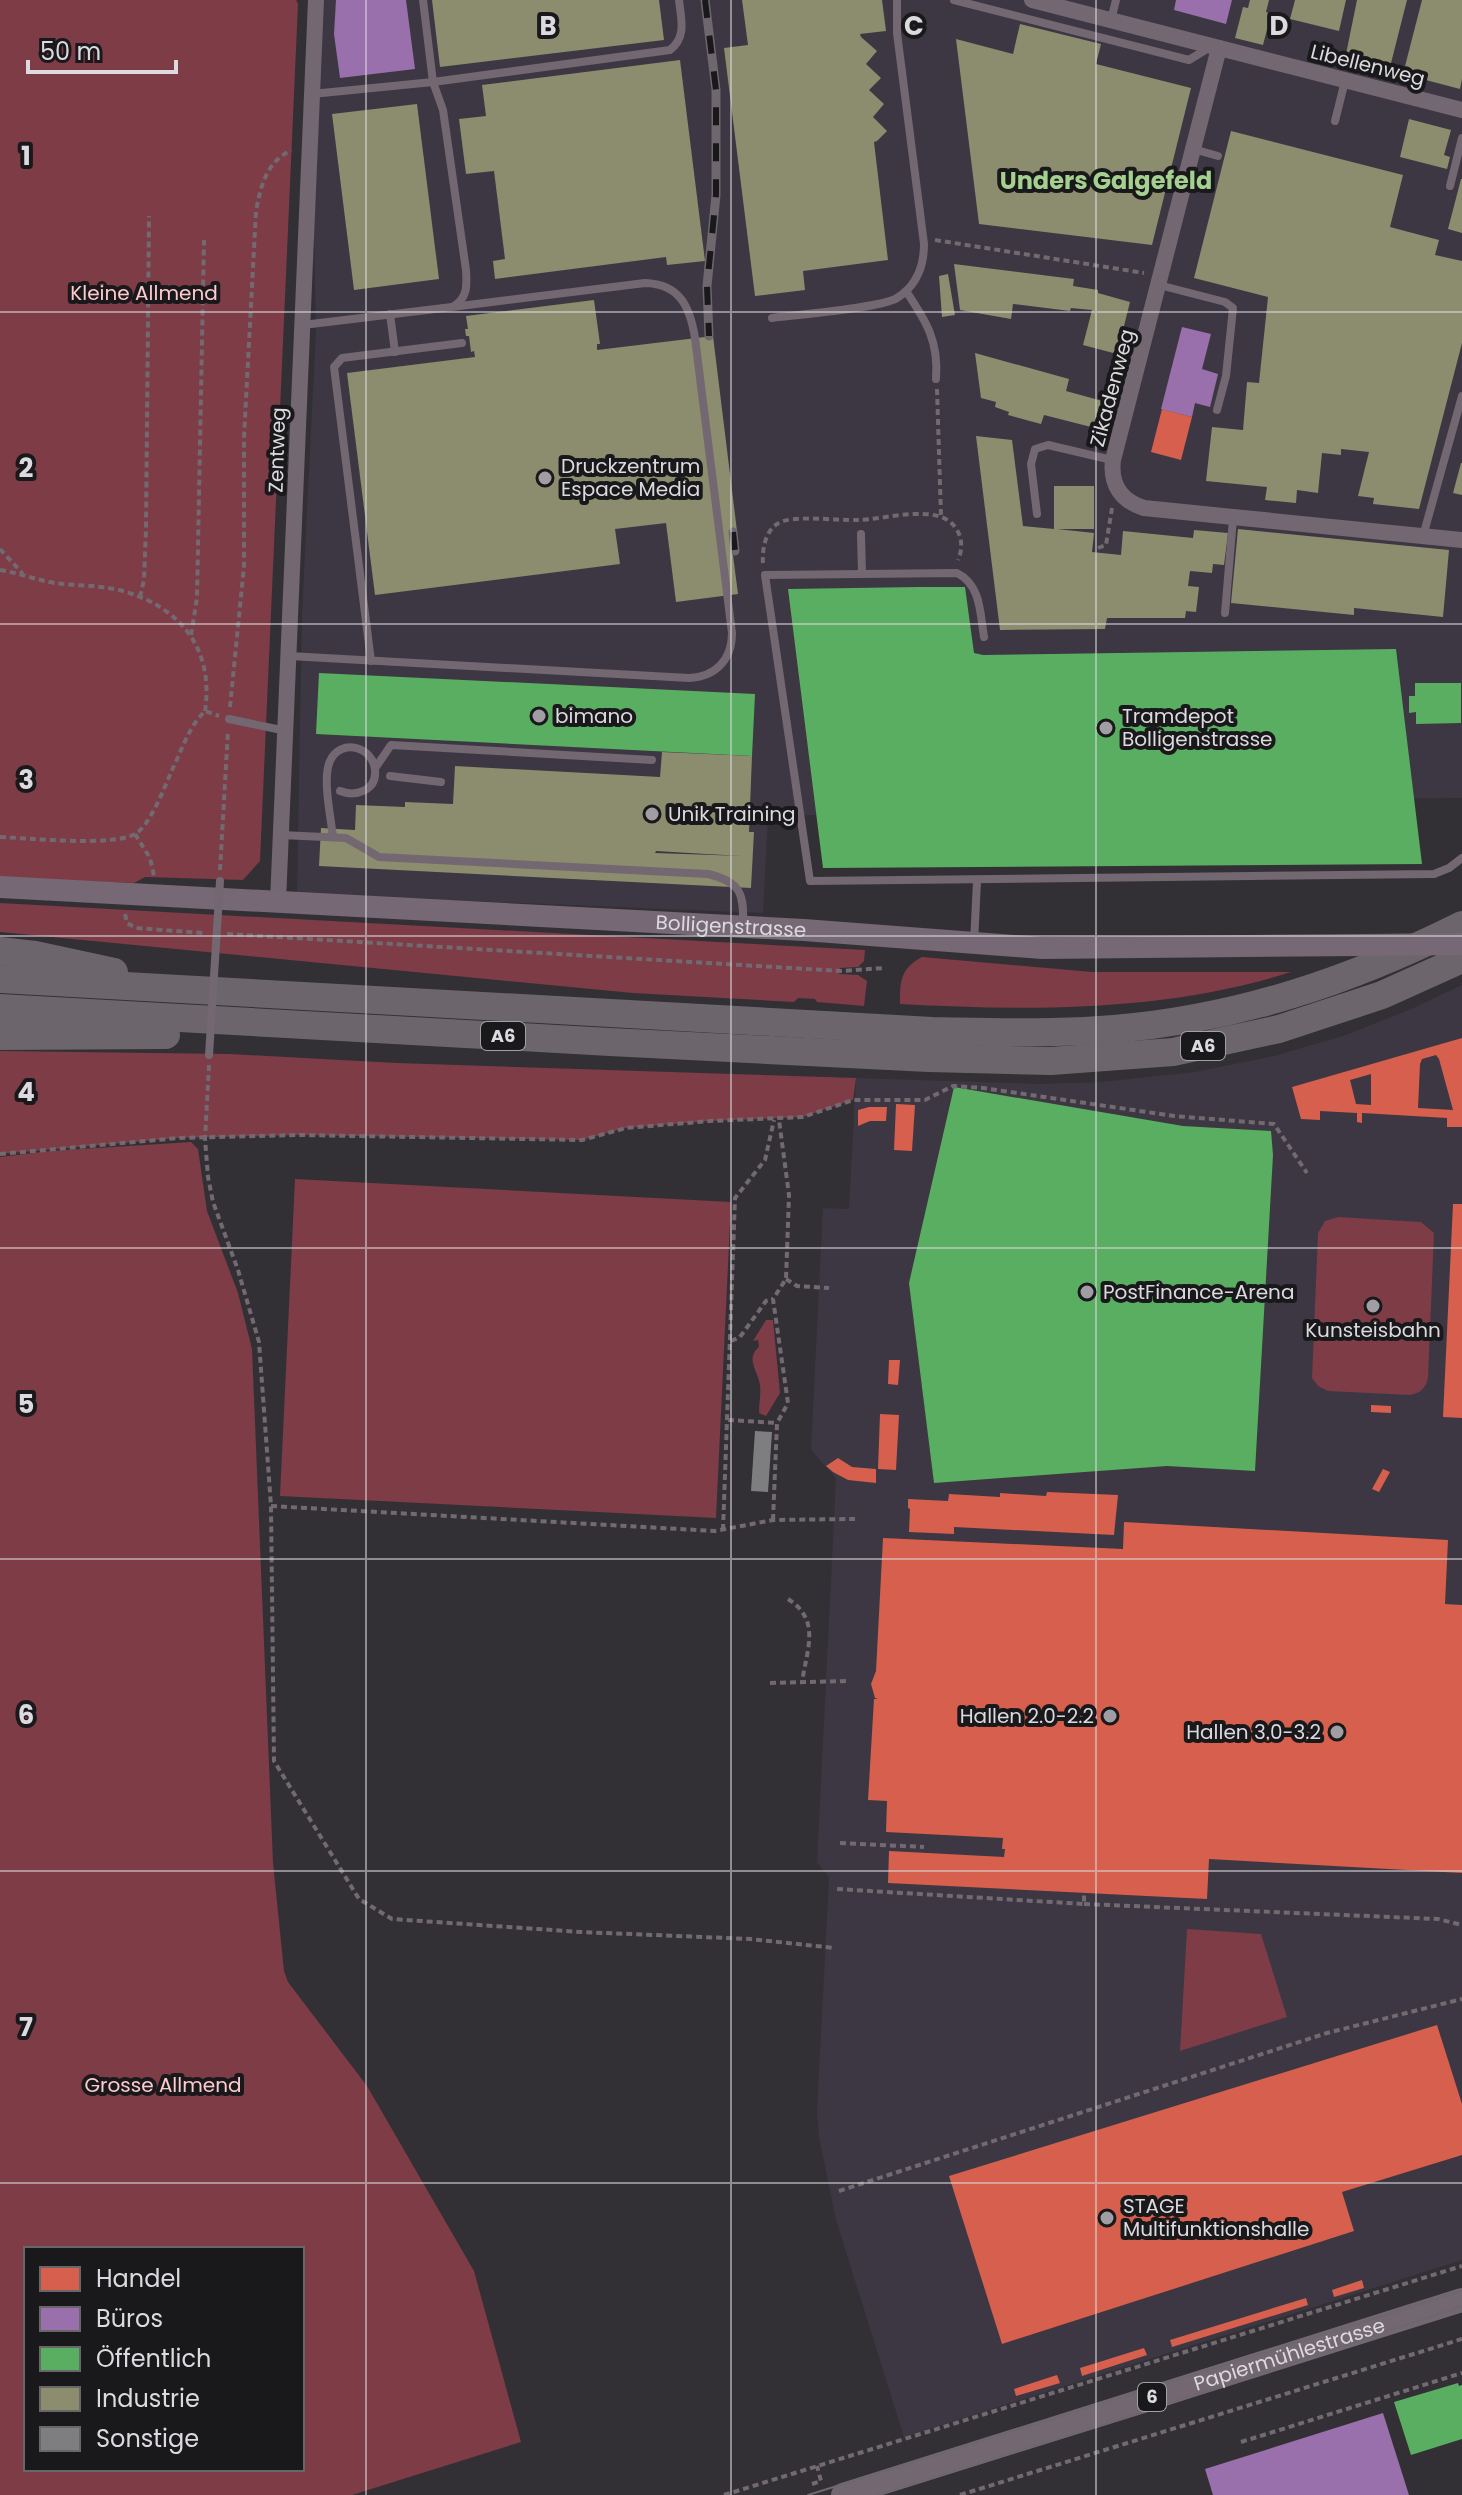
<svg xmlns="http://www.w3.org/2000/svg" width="1462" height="2495" font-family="Poppins,sans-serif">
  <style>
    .built { fill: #3c3742 }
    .green { fill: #7d3c46; fill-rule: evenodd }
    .shops { fill: #d6604d; fill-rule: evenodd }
    .offices { fill: #9970ab }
    .public { fill: #5aae61 }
    .industry { fill: #8c8c6e; fill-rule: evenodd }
    .building { fill: #7e7e81 }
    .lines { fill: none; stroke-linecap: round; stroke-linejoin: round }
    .path { stroke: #726a70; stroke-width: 4; stroke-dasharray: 6 4; stroke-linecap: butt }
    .service { stroke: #736771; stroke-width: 8 }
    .minor { stroke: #736771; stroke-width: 16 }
    .secondary { stroke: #766874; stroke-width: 22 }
    .primary { stroke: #736771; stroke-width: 24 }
    .motorway { stroke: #6c666c; stroke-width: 28 }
    .tram { stroke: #6e676d; stroke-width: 2 }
    .rail-casing { stroke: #6e676d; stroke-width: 9 }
    .rail { stroke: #19181b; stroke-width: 6; stroke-dasharray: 18; stroke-linecap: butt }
    .service-bridge { stroke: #736771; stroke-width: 8 }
    .secondary-bridge { stroke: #766874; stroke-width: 22 }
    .grid { fill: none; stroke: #dcdade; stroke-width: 2; stroke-opacity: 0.55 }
    .poi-dot { fill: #a09ea3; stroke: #19181b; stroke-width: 3 }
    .labels { text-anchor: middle; stroke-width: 8; stroke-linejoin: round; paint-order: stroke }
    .shield { fill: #19181b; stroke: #a2a0a4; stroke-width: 2 }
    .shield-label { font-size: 18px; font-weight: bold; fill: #dcdade }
    .street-label { font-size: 20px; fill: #dcdade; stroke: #19181b }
    .park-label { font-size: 20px; fill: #fdcace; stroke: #19181b }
    .poi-label { font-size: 20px; fill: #dcdade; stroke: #19181b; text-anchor: start }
    .quarter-label { font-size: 24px; font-weight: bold; fill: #a5d08f; stroke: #19181b }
    .grid-label { font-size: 26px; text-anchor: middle; font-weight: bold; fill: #dcdade; stroke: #19181b; stroke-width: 8; stroke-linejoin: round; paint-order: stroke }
  </style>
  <rect width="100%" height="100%" fill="#323035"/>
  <g class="built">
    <polygon points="323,0 1462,0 1462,798 1067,800 1053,810 768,816 763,913 297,894 302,614 316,330 312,149"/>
    <polygon points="1462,985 1462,2260 904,2437 836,2220 819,2137 817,2112 829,1877 817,1862 836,1478 811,1450 823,1208 849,1209 856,1078 1042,1084 1101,1082 1195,1072 1274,1056 1343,1036 1409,1010"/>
  </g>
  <g class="green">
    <polygon points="0,0 296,0 298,4 260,861 243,880 145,877 134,883 0,878"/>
    <polygon points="0,903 865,950 864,961 858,967 840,968 839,974 858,975 867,981 864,1006 817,1002 815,999 798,998 794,1002 633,993 0,932"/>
    <path d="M922,957l170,15h199c-126,40 -260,39 -391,32 0,-23 0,-35 22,-47z"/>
    <polygon points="0,1051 230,1054 397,1063 856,1078 853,1100 803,1117 710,1121 626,1128 582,1140 299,1135 179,1138 0,1154"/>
    <path d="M191,1142l7,7 9,62 31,82 14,56 21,514 11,108 4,11 79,104 107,185 47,171 -169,53h-352v-1338l50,-6zM26,2249h276v220h-276z"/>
    <polygon points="295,1179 731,1202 716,1518 280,1496"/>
    <path d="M1338,1217l83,5 13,11 -6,145c-2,10 -8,15 -18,17l-82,-4 -10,-5 -6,-8 6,-145 7,-12z"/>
    <path d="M766,1320h7l7,73 -14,23 -7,-3c0,-9 2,-19 1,-28 -2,-14 -15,-26 -1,-38l-1,-7 -5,1z"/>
    <polygon points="1187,1929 1261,1934 1287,2017 1180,2051"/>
  </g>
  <g class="shops">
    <polygon points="1162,409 1192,417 1181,460 1151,452"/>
    <path d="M1462,1038v89h-15v-9l-85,-5v10l-5,-1v-9l-37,-2v9l-19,-1 -9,-32zM1436,1055l3,4 14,51 -35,-2 2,-44 2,-5zM1371,1074v31l-15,-1 -6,-24z"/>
    <polygon points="896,1104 915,1105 912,1151 894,1150"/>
    <polygon points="869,1107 887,1107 886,1121 870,1121 858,1126 858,1110"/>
    <polygon points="1453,1204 1462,1204 1462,1418 1443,1417"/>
    <polygon points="889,1360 900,1360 898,1385 888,1384"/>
    <polygon points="1371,1405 1391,1406 1391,1413 1371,1412"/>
    <polygon points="880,1414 899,1415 896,1470 878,1469"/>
    <polygon points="838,1458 852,1467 876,1469 876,1483 848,1480 833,1472 826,1466"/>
    <polygon points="1383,1469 1390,1472 1379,1492 1372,1489"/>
    <polygon points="1047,1492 1118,1495 1114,1535 954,1527 954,1534 909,1532 910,1509 908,1508 908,1499 948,1501 949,1494 1000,1497 1000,1493 1046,1496"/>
    <polygon points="1124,1522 1448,1540 1445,1604 1462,1605 1462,1873 1209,1859 1207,1899 888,1883 889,1851 1004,1857 1005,1849 1002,1849 1003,1838 886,1832 887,1801 868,1800 874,1699 878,1699 875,1698 871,1684 876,1671 883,1538 1123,1549"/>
    <polygon points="1437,2025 1462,2104 1462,2155 1342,2192 1354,2231 1002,2344 949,2176"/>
    <polygon points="1362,2280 1364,2288 1334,2297 1332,2290"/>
    <polygon points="1306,2298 1308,2305 1172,2347 1170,2340"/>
    <polygon points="1144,2348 1147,2355 1082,2376 1080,2368"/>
    <polygon points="1057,2375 1060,2383 1016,2396 1014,2389"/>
  </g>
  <g class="offices">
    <polygon points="336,0 406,0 415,69 340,78 334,34"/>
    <polygon points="1176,0 1232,0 1226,24 1174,10"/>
    <polygon points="1182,327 1211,334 1202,369 1218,374 1210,407 1195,403 1192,417 1161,409"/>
    <polygon points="1383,2413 1409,2495 1213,2495 1205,2469"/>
  </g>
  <g class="public">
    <polygon points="919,587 965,587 974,653 983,655 1396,649 1422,864 823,868 788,589"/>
    <polygon points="319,673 755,694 752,756 316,734"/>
    <polygon points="1415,683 1461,683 1461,723 1416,724 1416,712 1409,713 1409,696 1415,696"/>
    <polygon points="954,1087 1183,1126 1271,1131 1273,1155 1255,1471 1167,1466 934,1483 909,1283"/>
    <polygon points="1458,2383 1459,2386 1462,2385 1462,2439 1411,2455 1394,2402"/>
  </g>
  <g class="industry">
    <polygon points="432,0 659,0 664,40 440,67"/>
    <polygon points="742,0 882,0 886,31 860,34 861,37 877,51 866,64 881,78 869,90 884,104 873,117 887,131 877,141 874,142 888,260 803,271 805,290 755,296 724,48 748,45"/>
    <polygon points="1250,0 1269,0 1266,12 1271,14 1263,45 1235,38 1243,7 1248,8"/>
    <polygon points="1295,0 1346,0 1339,31 1290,19"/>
    <polygon points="1357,0 1407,0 1389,71 1345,59"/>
    <polygon points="1422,0 1462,0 1462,79 1460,89 1403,74"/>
    <polygon points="1020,24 1101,44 1096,64 1191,88 1152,245 979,224 956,39 1013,54"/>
    <polygon points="680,60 705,261 667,265 666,257 495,279 493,261 505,259 494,171 466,174 459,119 486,116 482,85"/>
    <polygon points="417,104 439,279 354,290 332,114"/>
    <polygon points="1409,119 1451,130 1444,155 1450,157 1447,169 1400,157"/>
    <polygon points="1231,131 1403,175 1390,227 1439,240 1435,255 1462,261 1462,343 1419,509 1373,504 1374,498 1358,496 1369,452 1341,449 1341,455 1322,453 1318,493 1297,490 1296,503 1265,500 1267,487 1206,481 1212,427 1243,430 1247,382 1259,383 1268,297 1194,278"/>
    <polygon points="1461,179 1462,179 1462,233 1448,229"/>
    <polygon points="954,264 1074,279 1073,286 1098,290 1098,293 1130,302 1117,354 1083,345 1092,310 1071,308 1070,311 1013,304 1011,319 960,310"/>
    <polygon points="948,274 955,315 942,317 939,276"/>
    <polygon points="594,300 600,344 597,344 597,350 713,336 737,531 730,532 738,594 676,602 666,523 615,529 620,564 375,595 347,373 475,357 474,351 471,352 469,336 466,336 465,329 468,329 466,316"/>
    <polygon points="975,353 1069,379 1066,391 1106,402 1099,429 1044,415 1041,424 1008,415 1009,412 995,407 996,402 981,398"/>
    <polygon points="976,436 1012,440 1023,526 1054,529 1054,486 1094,486 1094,529 1057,529 1094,533 1092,552 1121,555 1123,531 1193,538 1194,530 1228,533 1224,565 1213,564 1212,573 1190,571 1188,586 1199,587 1196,612 1186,611 1185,618 1107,618 1105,629 1000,630"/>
    <polygon points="1461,463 1462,463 1462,495 1453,493"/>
    <polygon points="1238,529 1449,550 1443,617 1354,608 1354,615 1231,603"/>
    <path d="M662,752l90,4 -3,76h5l-3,56 -432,-22 2,-38 34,2 1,-25 49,2v-5l48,2 2,-38 205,11zM656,851l50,3 37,2 -88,-3z"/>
  </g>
  <polygon class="building" points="755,1431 772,1432 768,1492 751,1491"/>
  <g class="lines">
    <g class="path">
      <polyline points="935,240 1144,273"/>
      <polyline points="937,389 941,516"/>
      <polyline points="1098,548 1106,545 1112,508"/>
      <polyline points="0,549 23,574"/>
      <path d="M763,563c-1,-13 2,-31 14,-39 14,-10 62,-3 80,-4 28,0 84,-19 100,10 6,10 5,21 1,30"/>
      <path d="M0,570c19,3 36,10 55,13 22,3 46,2 68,8 59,17 91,59 82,120"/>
      <polyline points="140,597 144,580 146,529 149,216"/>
      <polyline points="191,635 197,598 204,240"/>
      <path d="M230,707l14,-141v-129l12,-226c5,-26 10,-48 35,-61"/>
      <polyline points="135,834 150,858 154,876"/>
      <path d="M0,837c28,1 113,10 135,-3 15,-8 30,-48 37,-64 10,-20 16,-42 33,-59l14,5"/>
      <polyline points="220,870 228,731"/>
      <polyline points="125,914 127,923 136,928 203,933"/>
      <polyline points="227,934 841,971 884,968"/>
      <polyline points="209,1065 205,1139 208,1177 213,1202 238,1270 259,1342 271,1506 274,1761 359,1899 392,1919 581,1932 750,1939 835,1948"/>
      <polyline points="0,1154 179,1138 299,1135 582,1140 626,1128 710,1121 803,1117 853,1100 925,1100 953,1086 983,1088 1174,1116 1274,1124 1307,1173"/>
      <polyline points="786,1279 797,1286 829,1288"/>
      <polyline points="731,1341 740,1337 766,1301 773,1299"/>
      <polyline points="728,1420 777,1423"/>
      <polyline points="271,1506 715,1531 773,1520 855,1519"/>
      <polyline points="773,1520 777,1423 788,1403 773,1299 786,1279 789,1195 779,1120"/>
      <polyline points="723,1530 735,1198 765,1160 774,1120"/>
      <path d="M788,1599c33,21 19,50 14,83"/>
      <polyline points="770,1683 847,1681"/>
      <polyline points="840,1843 924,1847"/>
      <polyline points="837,1889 1084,1904 1084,1893"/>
      <polyline points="1084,1904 1438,1919 1462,1925"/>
      <polyline points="839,2191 1327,2033 1462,1999"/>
      <polyline points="1241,2442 1462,2373"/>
      <polyline points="812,2484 821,2481 817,2466"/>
      <polyline points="724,2495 1462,2266"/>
      <polyline points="960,2495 1462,2339"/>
    </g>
    <g class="service">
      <polyline points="954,0 1189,60 1210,47"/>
      <polyline points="1111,20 1116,0"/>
      <path d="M312,94l121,-12 237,-32c17,-13 11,-31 9,-50"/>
      <polyline points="1335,121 1345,81"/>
      <polyline points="1193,149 1218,156"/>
      <polyline points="1450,186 1462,138"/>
      <polyline points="1159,285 1225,302 1233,308 1226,376 1217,410"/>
      <path d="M906,291c20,30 33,50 30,88"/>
      <polyline points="390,314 395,352"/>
      <path d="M772,318c24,-3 109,-10 125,-20 19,-12 27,-32 27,-54l-27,-211v-33"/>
      <path d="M303,325l149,-18c16,-8 15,-22 14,-37l-23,-160 -10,-28 -10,-82"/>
      <polyline points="1037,514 1031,464 1035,449 1048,445 1112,460"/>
      <polyline points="861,534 862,574"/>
      <polyline points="1423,536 1462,396"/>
      <polyline points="1225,613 1233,519"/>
      <path d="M984,637c-4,-24 -3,-52 -27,-64l-192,2 45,306 624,-7 15,-6 13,-10"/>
      <path d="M289,656l400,22c26,-1 43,-18 43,-45l-37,-295c-5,-31 -15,-54 -50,-55l-193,24"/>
      <polyline points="371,661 334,367 342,358 462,343"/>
      <polyline points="229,719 286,731"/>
      <polyline points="376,767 391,745 652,760"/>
      <polyline points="390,776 441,782"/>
      <path d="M281,835l65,3 33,19 329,17c34,8 36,21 35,52"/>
      <polyline points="974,943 977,881"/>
    </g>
    <g class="minor">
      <polyline points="1032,0 1462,110"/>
      <path d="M1219,48l-106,412c-3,24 8,41 31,48l318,32"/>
      <polyline points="278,902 316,0"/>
    </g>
    <path class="secondary" id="s1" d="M0,887l804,43 238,18 321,-3"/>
    <path class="primary" id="s2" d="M843,2495l619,-195"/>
    <g class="motorway">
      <polyline points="0,951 35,955 114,972"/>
      <path d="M0,979l932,52c61,1 122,3 182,-2 124,-10 238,-49 348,-104"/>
      <polyline points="0,1008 610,1042 929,1058 1051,1061 1173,1052 1279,1029 1382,995 1462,959"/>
      <polyline points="0,1036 166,1035"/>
    </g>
    <g class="tram">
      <polyline points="808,2495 1462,2291"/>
      <polyline points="878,2495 1145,2412 1462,2306"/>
    </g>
    <defs>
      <g id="rail">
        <polyline points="705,0 716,90 716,195 707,286 709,336"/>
        <polyline points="733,532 735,551"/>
      </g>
    </defs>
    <use href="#rail" class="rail-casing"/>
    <use href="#rail" class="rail"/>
    <g class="service-bridge">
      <path d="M333,837c-2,-19 -11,-59 -3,-76 10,-23 43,-15 45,9 2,21 -20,27 -35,21"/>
      <polyline points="209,1055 220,881"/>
    </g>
    <polyline class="secondary-bridge" points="1363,945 1462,944"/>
  </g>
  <path class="grid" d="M366,0v2495M731,0v2495M1096,0v2495M0,312h1462M0,624h1462M0,936h1462M0,1248h1462M0,1559h1462M0,1871h1462M0,2183h1462"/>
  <g class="poi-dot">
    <circle cx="545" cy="478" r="8"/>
    <circle cx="539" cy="716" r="8"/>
    <circle cx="1106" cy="728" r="8"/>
    <circle cx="652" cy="814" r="8"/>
    <circle cx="1087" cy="1292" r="8"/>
    <circle cx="1373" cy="1306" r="8"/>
    <circle cx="1110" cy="1716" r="8"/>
    <circle cx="1337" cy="1732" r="8"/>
    <circle cx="1107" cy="2218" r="8"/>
  </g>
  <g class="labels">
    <g class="shield">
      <rect x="481" y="1022" width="44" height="28" rx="6"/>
      <rect x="1181" y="1032" width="44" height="28" rx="6"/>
      <rect x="1138" y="2383" width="28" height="28" rx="6"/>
    </g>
    <g class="shield-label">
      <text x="503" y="1042">A6</text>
      <text x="1203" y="1052">A6</text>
      <text x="1152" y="2403">6</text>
    </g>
    <g class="street-label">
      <text transform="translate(1368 65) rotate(14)" y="7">Libellenweg</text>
      <text transform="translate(1112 388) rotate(-75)" y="7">Zikadenweg</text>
      <text transform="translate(277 450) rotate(-88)" y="7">Zentweg</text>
      <text dy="7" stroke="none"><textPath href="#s1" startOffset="732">Bolligenstrasse</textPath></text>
      <text dy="7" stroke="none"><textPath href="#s2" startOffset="468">Papiermühlestrasse</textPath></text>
    </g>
    <g class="park-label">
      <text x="144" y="300">Kleine Allmend</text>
      <text x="163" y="2092">Grosse Allmend</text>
    </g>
    <g class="poi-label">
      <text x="561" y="473">Druckzentrum<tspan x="561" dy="23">Espace Media</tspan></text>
      <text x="555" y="723">bimano</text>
      <text x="1122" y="723">Tramdepot<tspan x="1122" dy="23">Bolligenstrasse</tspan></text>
      <text x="668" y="821">Unik Training</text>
      <text x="1103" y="1299">PostFinance-Arena</text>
      <text x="1373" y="1337" text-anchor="middle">Kunsteisbahn</text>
      <text x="1094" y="1723" text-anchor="end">Hallen 2.0-2.2</text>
      <text x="1321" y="1739" text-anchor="end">Hallen 3.0-3.2</text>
      <text x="1123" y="2213">STAGE<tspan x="1123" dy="23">Multifunktionshalle</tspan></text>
    </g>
    <g class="quarter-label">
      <text x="1106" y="189">Unders Galgefeld</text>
    </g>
  </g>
  <g class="grid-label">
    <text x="548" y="35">B</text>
    <text x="914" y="35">C</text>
    <text x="1279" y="35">D</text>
    <text x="26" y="165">1</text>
    <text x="26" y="477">2</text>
    <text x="26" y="789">3</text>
    <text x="26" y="1101">4</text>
    <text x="26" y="1413">5</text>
    <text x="26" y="1724">6</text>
    <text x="26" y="2036">7</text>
  </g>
  <rect x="24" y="2247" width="280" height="224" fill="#19181b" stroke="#676669" stroke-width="2"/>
  <rect x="40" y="2267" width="40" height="24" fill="#d6604d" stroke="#676669" stroke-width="2"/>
  <text x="96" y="2287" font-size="24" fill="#dcdade">Handel</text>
  <rect x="40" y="2307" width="40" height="24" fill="#9970ab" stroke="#676669" stroke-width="2"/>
  <text x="96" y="2327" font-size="24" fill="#dcdade">Büros</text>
  <rect x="40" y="2347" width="40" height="24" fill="#5aae61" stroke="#676669" stroke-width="2"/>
  <text x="96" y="2367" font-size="24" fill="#dcdade">Öffentlich</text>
  <rect x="40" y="2387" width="40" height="24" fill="#8c8c6e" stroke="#676669" stroke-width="2"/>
  <text x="96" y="2407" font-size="24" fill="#dcdade">Industrie</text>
  <rect x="40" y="2427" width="40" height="24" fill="#7e7e81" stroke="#676669" stroke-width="2"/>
  <text x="96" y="2447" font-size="24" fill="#dcdade">Sonstige</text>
  <path d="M28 60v12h148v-12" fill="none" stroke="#dcdade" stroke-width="4"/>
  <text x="40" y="60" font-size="24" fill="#dcdade" stroke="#19181b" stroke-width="6" paint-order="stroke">50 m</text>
</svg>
